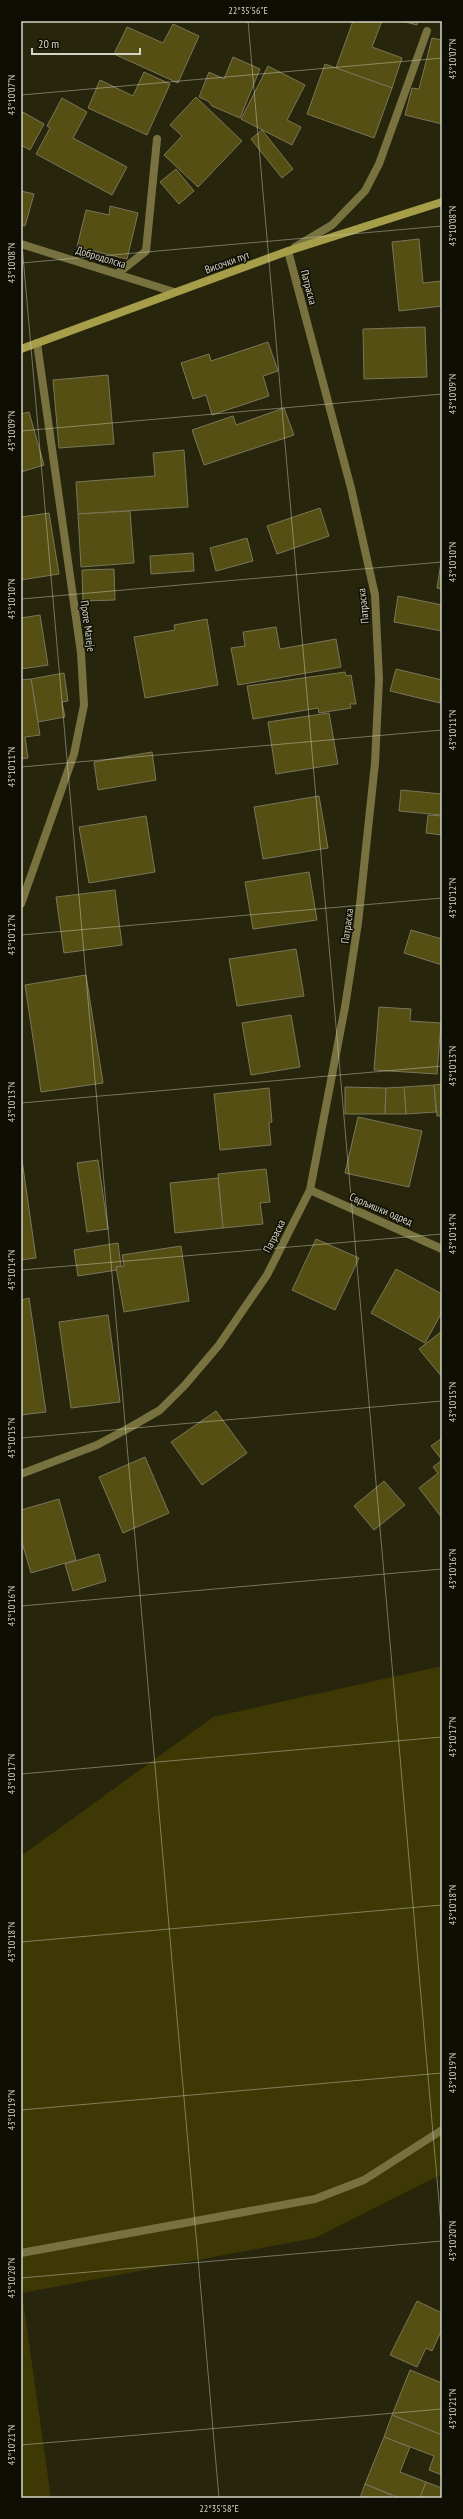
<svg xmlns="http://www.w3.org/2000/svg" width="463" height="2519" font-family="'PT Sans Narrow',sans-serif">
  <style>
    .green { fill: #3d3804 }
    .building { fill: #554f13; stroke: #79765a }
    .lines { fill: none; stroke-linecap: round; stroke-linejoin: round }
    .service { stroke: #77723f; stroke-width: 8 }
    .minor { stroke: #77723f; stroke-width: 8 }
    .secondary { stroke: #a79e4a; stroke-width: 8 }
    .ticks { fill: none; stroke: #d5d4c5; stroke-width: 1; stroke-opacity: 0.45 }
    .labels { text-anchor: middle; stroke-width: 3; stroke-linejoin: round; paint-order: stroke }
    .street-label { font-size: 11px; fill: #d5d4c5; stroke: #0f0e04 }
    .neatline { fill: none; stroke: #d5d4c5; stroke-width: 1.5 }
    .ticks-label { font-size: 10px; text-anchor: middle; fill: #d5d4c5 }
  </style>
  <rect width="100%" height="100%" fill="#27250b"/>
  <polygon class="green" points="442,1666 442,2174 315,2238 22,2293 51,2498 21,2498 21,1856 213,1717"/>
  <g class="building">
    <polygon points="353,21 382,21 372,47 402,58 392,88 336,68"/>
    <polygon points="402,21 418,21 417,25"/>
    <polygon points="173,24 199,36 178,83 114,54 127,27 163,43"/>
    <polygon points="432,38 442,40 442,124 405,115 412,88 419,89"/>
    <polygon points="233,57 260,69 240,118 212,106 208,101 199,97 209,72 224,79"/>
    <polygon points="325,64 392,88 374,138 307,114"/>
    <polygon points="268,66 305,85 287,120 301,127 292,145 241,119"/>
    <polygon points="144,72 170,84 147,135 88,108 100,80 133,96"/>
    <polygon points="196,97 242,141 198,187 164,155 182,136 170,125"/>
    <polygon points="62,98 87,112 73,138 127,167 112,195 36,154 50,128 47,126"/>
    <polygon points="21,111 44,124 30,150 21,145"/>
    <polygon points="262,130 293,169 282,178 251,139"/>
    <polygon points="176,169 194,191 179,204 160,182"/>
    <polygon points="21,191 34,194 25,226 21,225"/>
    <polygon points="110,206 138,213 127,259 77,247 86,210 109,215"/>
    <polygon points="419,239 423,283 442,281 442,306 399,311 392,242"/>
    <polygon points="425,327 427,377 364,379 363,329"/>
    <polygon points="268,342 278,371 263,376 269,396 212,415 206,395 193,399 181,363 209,354 211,361"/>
    <polygon points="108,375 114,444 59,448 53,380"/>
    <polygon points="284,408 294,435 204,465 192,430 233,416 236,425"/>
    <polygon points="29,412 44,465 21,472 21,414"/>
    <polygon points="184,450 188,507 78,514 76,482 155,476 153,453"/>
    <polygon points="320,508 329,536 277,554 267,526"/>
    <polygon points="130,511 134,563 81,567 78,514"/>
    <polygon points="49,513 59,574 21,580 21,517"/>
    <polygon points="247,538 253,561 216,571 210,548"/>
    <polygon points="193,553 194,571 151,574 150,556"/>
    <polygon points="442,556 442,589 437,588"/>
    <polygon points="114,569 115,600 83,601 82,570"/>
    <polygon points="398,596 442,605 442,631 394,622"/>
    <polygon points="40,615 48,665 21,669 21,618"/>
    <polygon points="207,619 218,685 145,698 134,637 175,630 174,625"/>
    <polygon points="276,627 280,649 336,639 341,667 238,685 231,648 245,646 243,632"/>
    <polygon points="396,669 442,680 440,703 390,691"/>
    <polygon points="345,672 346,676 351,675 356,704 350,704 351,708 319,713 318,708 253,719 247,686"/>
    <polygon points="64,673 68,701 62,702 65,717 38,722 31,679"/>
    <polygon points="31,679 40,735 25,737 28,758 21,759 21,680"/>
    <polygon points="329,713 338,764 276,774 268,722"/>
    <polygon points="152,752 156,780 98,790 94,762"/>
    <polygon points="401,790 442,794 442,815 399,811"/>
    <polygon points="319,796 328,848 263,859 254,807"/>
    <polygon points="428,815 442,816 442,835 426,833"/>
    <polygon points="146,816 155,872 89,883 79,827"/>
    <polygon points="309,872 317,920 253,929 245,882"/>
    <polygon points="115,890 122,945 64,953 56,897"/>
    <polygon points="411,930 442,939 442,965 404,953"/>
    <polygon points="296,949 304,996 237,1006 229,959"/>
    <polygon points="86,975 103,1083 41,1092 25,985"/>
    <polygon points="379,1007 411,1009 410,1021 441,1023 437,1074 374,1070"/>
    <polygon points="291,1015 300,1067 251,1075 242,1023"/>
    <polygon points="442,1084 442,1116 437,1116 434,1085"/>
    <polygon points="434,1085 436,1112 406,1114 404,1087"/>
    <polygon points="345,1087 386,1088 385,1114 345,1114"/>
    <polygon points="404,1087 406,1114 385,1114 386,1088"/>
    <polygon points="269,1088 272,1122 269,1123 271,1145 220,1150 214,1094"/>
    <polygon points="358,1117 422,1131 409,1187 345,1173"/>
    <polygon points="21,1153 36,1258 21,1260"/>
    <polygon points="98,1160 108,1229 87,1232 77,1163"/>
    <polygon points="266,1169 270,1202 260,1203 263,1224 223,1228 218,1174"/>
    <polygon points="218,1178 223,1228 175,1233 170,1183"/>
    <polygon points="316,1239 359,1258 335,1310 292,1290"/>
    <polygon points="118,1243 121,1266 116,1267 117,1270 78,1276 74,1250"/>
    <polygon points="181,1246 189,1301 124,1312 116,1267 124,1266 122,1255"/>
    <polygon points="396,1269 442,1294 442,1312 425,1343 371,1313"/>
    <polygon points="29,1298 46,1412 21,1415 21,1300"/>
    <polygon points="108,1315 120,1402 71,1408 59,1322"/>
    <polygon points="442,1331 442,1377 419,1349"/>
    <polygon points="216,1411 247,1453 202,1485 171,1442"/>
    <polygon points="442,1438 442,1460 431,1446"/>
    <polygon points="145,1457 169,1513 123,1533 99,1477"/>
    <polygon points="442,1460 442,1518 419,1488 438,1473 433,1467"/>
    <polygon points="384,1481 405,1505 374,1530 354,1506"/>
    <polygon points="59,1499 76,1560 31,1573 21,1539 21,1510"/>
    <polygon points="99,1554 106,1581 73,1591 65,1564"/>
    <polygon points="417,2301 442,2313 442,2329 432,2351 426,2348 417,2367 390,2355"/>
    <polygon points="410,2370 442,2383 442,2435 392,2415"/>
    <polygon points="392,2415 442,2435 442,2475 429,2470 434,2456 384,2437"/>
    <polygon points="384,2437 410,2447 400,2472 426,2482 420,2498 400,2498 365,2484"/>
    <polygon points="426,2482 442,2488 442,2498 420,2498"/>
    <polygon points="365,2484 391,2495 390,2498 360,2498"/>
  </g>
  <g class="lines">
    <g class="service">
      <polyline points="295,247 332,225 365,191 379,164 427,31"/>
      <polyline points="117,274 146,251 157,139"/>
      <polyline points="21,2253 315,2199 364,2180 442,2130"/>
    </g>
    <g class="minor">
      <polyline points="21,244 174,292"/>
      <polyline points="21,904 74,754 84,705 81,653 37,343"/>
      <polyline points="310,1190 442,1249"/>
      <polyline points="21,1474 97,1445 129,1428 160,1410 185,1385 219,1345 267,1275 310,1190 345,1007 358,923 375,763 379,679 375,595 351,488 288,251"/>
    </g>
    <polyline class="secondary" points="21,349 288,251 442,202"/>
  </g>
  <path class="ticks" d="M248,21l194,2215M21,95l421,-37M21,233l198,2265M21,263l421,-37M21,431l421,-37M21,599l421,-37M21,767l421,-37M21,935l421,-37M21,1103l421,-37M21,1270l421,-36M21,1438l421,-37M21,1606l421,-37M21,1774l421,-37M21,1942l421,-37M21,2110l421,-37M21,2278l421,-37M21,2445l421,-36"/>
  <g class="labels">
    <g class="street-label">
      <text transform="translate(101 257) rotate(17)" y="4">Добродолска</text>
      <text transform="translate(227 262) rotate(-20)" y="4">Височки пут</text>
      <text transform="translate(309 287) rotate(75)" y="4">Патраска</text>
      <text transform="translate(363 606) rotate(-96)" y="4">Патраска</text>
      <text transform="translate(88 626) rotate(82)" y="4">Проте Матеје</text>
      <text transform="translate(347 926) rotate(-82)" y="4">Патраска</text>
      <text transform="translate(381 1209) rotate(23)" y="4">Сврљишки одред</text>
      <text transform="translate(274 1236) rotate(-63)" y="4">Патраска</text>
    </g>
  </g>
  <rect width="463" height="2519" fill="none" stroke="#0f0e04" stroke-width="44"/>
  <path d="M32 48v6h108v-6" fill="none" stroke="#d5d4c5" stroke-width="2"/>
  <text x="38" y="48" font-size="12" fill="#d5d4c5" stroke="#0f0e04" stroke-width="3" paint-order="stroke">20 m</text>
  <rect x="22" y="22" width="419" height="2475" class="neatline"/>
  <g class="ticks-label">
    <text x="248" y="14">22°35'56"E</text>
    <text transform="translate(452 59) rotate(-90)" y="4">43°10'07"N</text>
    <text transform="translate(11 95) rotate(-90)" y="4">43°10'07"N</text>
    <text transform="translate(452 226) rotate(-90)" y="4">43°10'08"N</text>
    <text transform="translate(11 263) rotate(-90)" y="4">43°10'08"N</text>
    <text transform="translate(452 394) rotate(-90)" y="4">43°10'09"N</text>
    <text transform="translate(11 431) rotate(-90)" y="4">43°10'09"N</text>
    <text transform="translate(452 562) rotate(-90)" y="4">43°10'10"N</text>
    <text transform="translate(11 599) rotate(-90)" y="4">43°10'10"N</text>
    <text transform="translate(452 730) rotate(-90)" y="4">43°10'11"N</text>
    <text transform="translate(11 767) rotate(-90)" y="4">43°10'11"N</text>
    <text transform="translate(452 898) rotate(-90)" y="4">43°10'12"N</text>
    <text transform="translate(11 935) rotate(-90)" y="4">43°10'12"N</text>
    <text transform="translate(452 1066) rotate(-90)" y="4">43°10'13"N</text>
    <text transform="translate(11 1102) rotate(-90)" y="4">43°10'13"N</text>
    <text transform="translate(452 1234) rotate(-90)" y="4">43°10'14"N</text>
    <text transform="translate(11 1270) rotate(-90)" y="4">43°10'14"N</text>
    <text transform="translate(452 1402) rotate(-90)" y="4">43°10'15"N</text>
    <text transform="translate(11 1438) rotate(-90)" y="4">43°10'15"N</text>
    <text transform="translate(452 1569) rotate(-90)" y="4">43°10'16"N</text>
    <text transform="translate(11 1606) rotate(-90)" y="4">43°10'16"N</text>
    <text transform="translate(452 1737) rotate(-90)" y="4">43°10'17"N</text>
    <text transform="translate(11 1774) rotate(-90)" y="4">43°10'17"N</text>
    <text transform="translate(452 1905) rotate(-90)" y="4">43°10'18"N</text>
    <text transform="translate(11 1942) rotate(-90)" y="4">43°10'18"N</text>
    <text transform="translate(452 2073) rotate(-90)" y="4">43°10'19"N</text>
    <text transform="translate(11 2110) rotate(-90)" y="4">43°10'19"N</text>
    <text transform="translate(452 2241) rotate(-90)" y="4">43°10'20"N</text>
    <text transform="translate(11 2278) rotate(-90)" y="4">43°10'20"N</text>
    <text transform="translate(452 2409) rotate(-90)" y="4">43°10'21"N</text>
    <text transform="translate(11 2445) rotate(-90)" y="4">43°10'21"N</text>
    <text x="219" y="2512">22°35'58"E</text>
  </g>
</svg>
